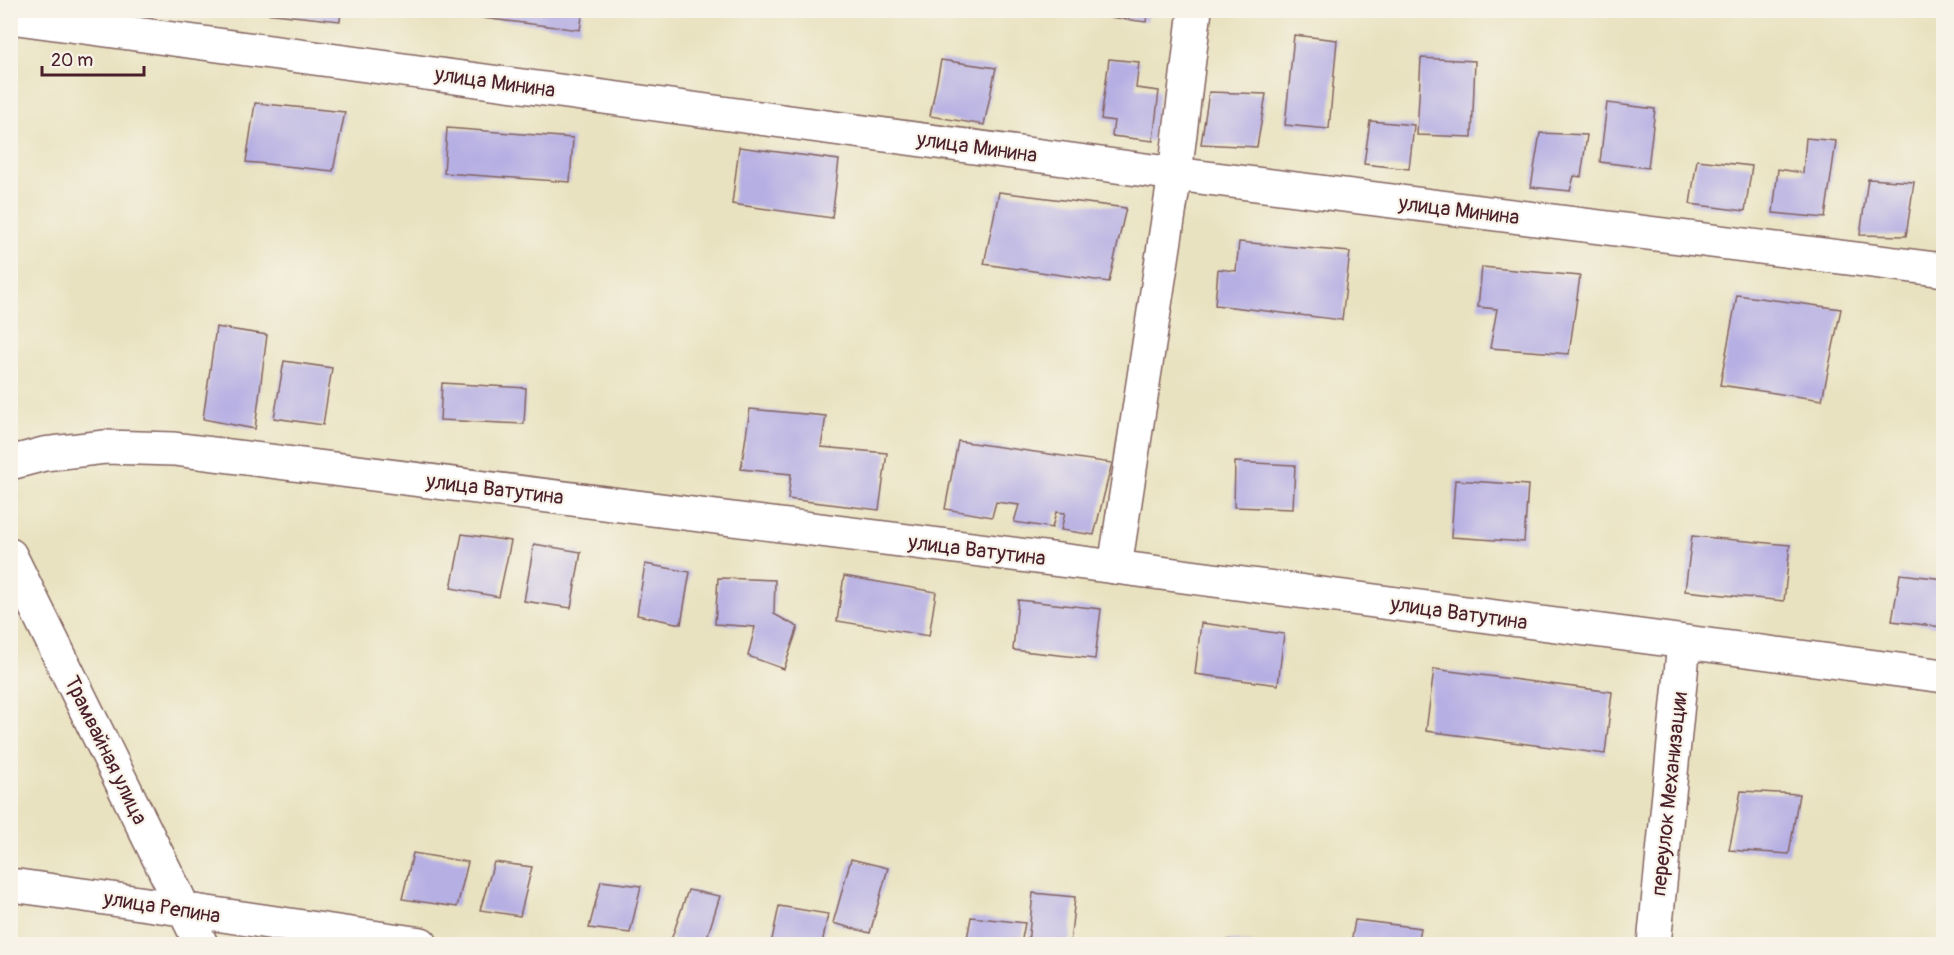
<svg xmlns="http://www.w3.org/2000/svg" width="1954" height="955" font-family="Pangolin,sans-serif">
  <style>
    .building { fill: #b6afe3 }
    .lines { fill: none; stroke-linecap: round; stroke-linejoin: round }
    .minor-casing { stroke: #82635f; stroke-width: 36 }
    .tertiary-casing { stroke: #82635f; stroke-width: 36 }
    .minor { stroke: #fff; stroke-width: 33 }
    .tertiary { stroke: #fff; stroke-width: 33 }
    .labels { text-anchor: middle; stroke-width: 4.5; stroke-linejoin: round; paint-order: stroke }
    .street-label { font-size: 21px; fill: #4a1f2b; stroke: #f7f3e8 }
  </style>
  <rect width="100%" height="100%" fill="#f7f3e8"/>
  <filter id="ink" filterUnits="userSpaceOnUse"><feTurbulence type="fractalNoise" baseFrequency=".0167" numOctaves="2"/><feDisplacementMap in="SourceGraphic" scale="12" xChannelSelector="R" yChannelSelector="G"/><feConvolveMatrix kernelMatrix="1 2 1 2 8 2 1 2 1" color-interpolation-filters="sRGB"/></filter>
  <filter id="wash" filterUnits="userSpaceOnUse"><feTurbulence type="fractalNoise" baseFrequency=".008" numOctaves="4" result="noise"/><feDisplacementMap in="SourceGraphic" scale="24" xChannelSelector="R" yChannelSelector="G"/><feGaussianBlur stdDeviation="1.35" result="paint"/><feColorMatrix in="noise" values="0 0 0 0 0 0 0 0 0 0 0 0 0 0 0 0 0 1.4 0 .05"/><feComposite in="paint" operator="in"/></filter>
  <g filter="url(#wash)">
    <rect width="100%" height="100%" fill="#e9e2c0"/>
    <g id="blocks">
      <g class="building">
        <polygon points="255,10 341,10 340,21 255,12"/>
        <polygon points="483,10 583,10 580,30 482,18"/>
        <polygon points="1086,10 1148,10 1146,22 1086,14"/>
        <polygon points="1294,35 1337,40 1329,129 1285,125"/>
        <polygon points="1421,58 1475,61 1472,137 1417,135"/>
        <polygon points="1109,59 1139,62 1136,88 1159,91 1153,141 1112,136 1114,121 1101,119"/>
        <polygon points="941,60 996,68 984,125 930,116"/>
        <polygon points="1209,92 1266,94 1257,147 1201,144"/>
        <polygon points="255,103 345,112 333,171 246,162"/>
        <polygon points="1607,103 1655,109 1648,168 1600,162"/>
        <polygon points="1370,121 1414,125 1409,169 1364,164"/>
        <polygon points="447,128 573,138 570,182 444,173"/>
        <polygon points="1540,133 1587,135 1581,177 1574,176 1570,191 1531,187"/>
        <polygon points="1806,138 1836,141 1825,218 1773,213 1778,169 1803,173"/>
        <polygon points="739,147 839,160 832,218 732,204"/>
        <polygon points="1697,160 1752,166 1745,211 1690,204"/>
        <polygon points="1868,179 1914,182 1906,236 1860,235"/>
        <polygon points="999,192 1126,208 1109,282 984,264"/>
        <polygon points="1943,210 1944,233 1938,233"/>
        <polygon points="1239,242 1350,252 1342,320 1215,305 1218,269 1236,271"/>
        <polygon points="1482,267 1580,276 1569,354 1490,348 1497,309 1478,307"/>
        <polygon points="1737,295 1841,309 1822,400 1720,385"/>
        <polygon points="216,327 267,335 255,429 203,419"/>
        <polygon points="284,361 332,368 323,425 274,418"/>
        <polygon points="442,383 526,388 524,424 440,420"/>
        <polygon points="750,409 826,416 821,447 887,453 879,510 788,499 791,474 741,469"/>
        <polygon points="958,441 1112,463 1094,535 1061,530 1065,513 1056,512 1052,528 1014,522 1019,505 996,502 992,517 945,509"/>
        <polygon points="1235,462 1295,465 1293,509 1234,507"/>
        <polygon points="1455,480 1528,485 1524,542 1451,537"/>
        <polygon points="462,534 511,541 499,597 451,588"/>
        <polygon points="1692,536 1790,545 1784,601 1685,591"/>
        <polygon points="534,544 581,552 571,608 524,601"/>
        <polygon points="645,564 690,572 681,624 637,615"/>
        <polygon points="1900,574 1944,579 1942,627 1892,621"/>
        <polygon points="844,576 936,592 929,636 837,621"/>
        <polygon points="718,578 775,580 774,614 798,627 784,669 748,656 755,627 715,624"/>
        <polygon points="1018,600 1101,609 1095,659 1013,650"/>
        <polygon points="1201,623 1284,634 1278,685 1195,674"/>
        <polygon points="1434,669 1612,692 1605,754 1426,731"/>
        <polygon points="1741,791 1799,794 1789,854 1729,850"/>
        <polygon points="413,853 468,862 457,907 402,899"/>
        <polygon points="851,859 888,868 870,933 833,923"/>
        <polygon points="494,862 532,867 520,916 480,910"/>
        <polygon points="601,881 641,886 630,933 589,928"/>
        <polygon points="688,890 720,896 705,944 691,944 671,940"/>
        <polygon points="1033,893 1075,897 1070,944 1028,944"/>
        <polygon points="779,906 828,914 822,944 771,944"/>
        <polygon points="971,917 1025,923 1021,944 966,944"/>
        <polygon points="1355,920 1421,928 1418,944 1351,944"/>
        <polygon points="1228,940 1251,943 1251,944 1228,944"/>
      </g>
    </g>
  </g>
  <g filter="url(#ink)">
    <use href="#blocks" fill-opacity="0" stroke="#82635f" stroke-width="1.5"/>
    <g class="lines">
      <defs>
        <g id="minor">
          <polyline points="10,17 1175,174 1944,270"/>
          <polyline points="10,463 44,454 105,447 174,449 1115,567 1944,676"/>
          <polyline points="1115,567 1175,174 1195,10"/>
          <path d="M10,885c138,18 274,40 411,59"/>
          <polyline points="1654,944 1684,643"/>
        </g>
        <polyline id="tertiary" points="10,555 201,944"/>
      </defs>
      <use href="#minor" class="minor-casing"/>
      <use href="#tertiary" class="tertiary-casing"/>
      <use href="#minor" class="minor"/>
      <use href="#tertiary" class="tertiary"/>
    </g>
  </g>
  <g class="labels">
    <g class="street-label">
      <text transform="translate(495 82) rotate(8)" y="7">улица Минина</text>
      <text transform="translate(977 147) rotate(8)" y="7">улица Минина</text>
      <text transform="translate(1459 210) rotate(7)" y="7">улица Минина</text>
      <text transform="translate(495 489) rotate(7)" y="7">улица Ватутина</text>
      <text transform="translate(977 550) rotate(7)" y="7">улица Ватутина</text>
      <text transform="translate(1459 613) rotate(8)" y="7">улица Ватутина</text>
      <text transform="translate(106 750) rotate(64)" y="7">Трамвайная улица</text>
      <text transform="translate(1669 794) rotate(-84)" y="7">переулок Механизации</text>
      <text transform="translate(162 907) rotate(9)" y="7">улица Репина</text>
    </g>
  </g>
  <rect width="1954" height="955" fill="none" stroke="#f7f3e8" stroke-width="36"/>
  <path d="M42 66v9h102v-9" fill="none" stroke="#4a1f2b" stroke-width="3"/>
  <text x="51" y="66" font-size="18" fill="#4a1f2b" stroke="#f7f3e8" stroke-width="4.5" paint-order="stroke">20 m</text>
</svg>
